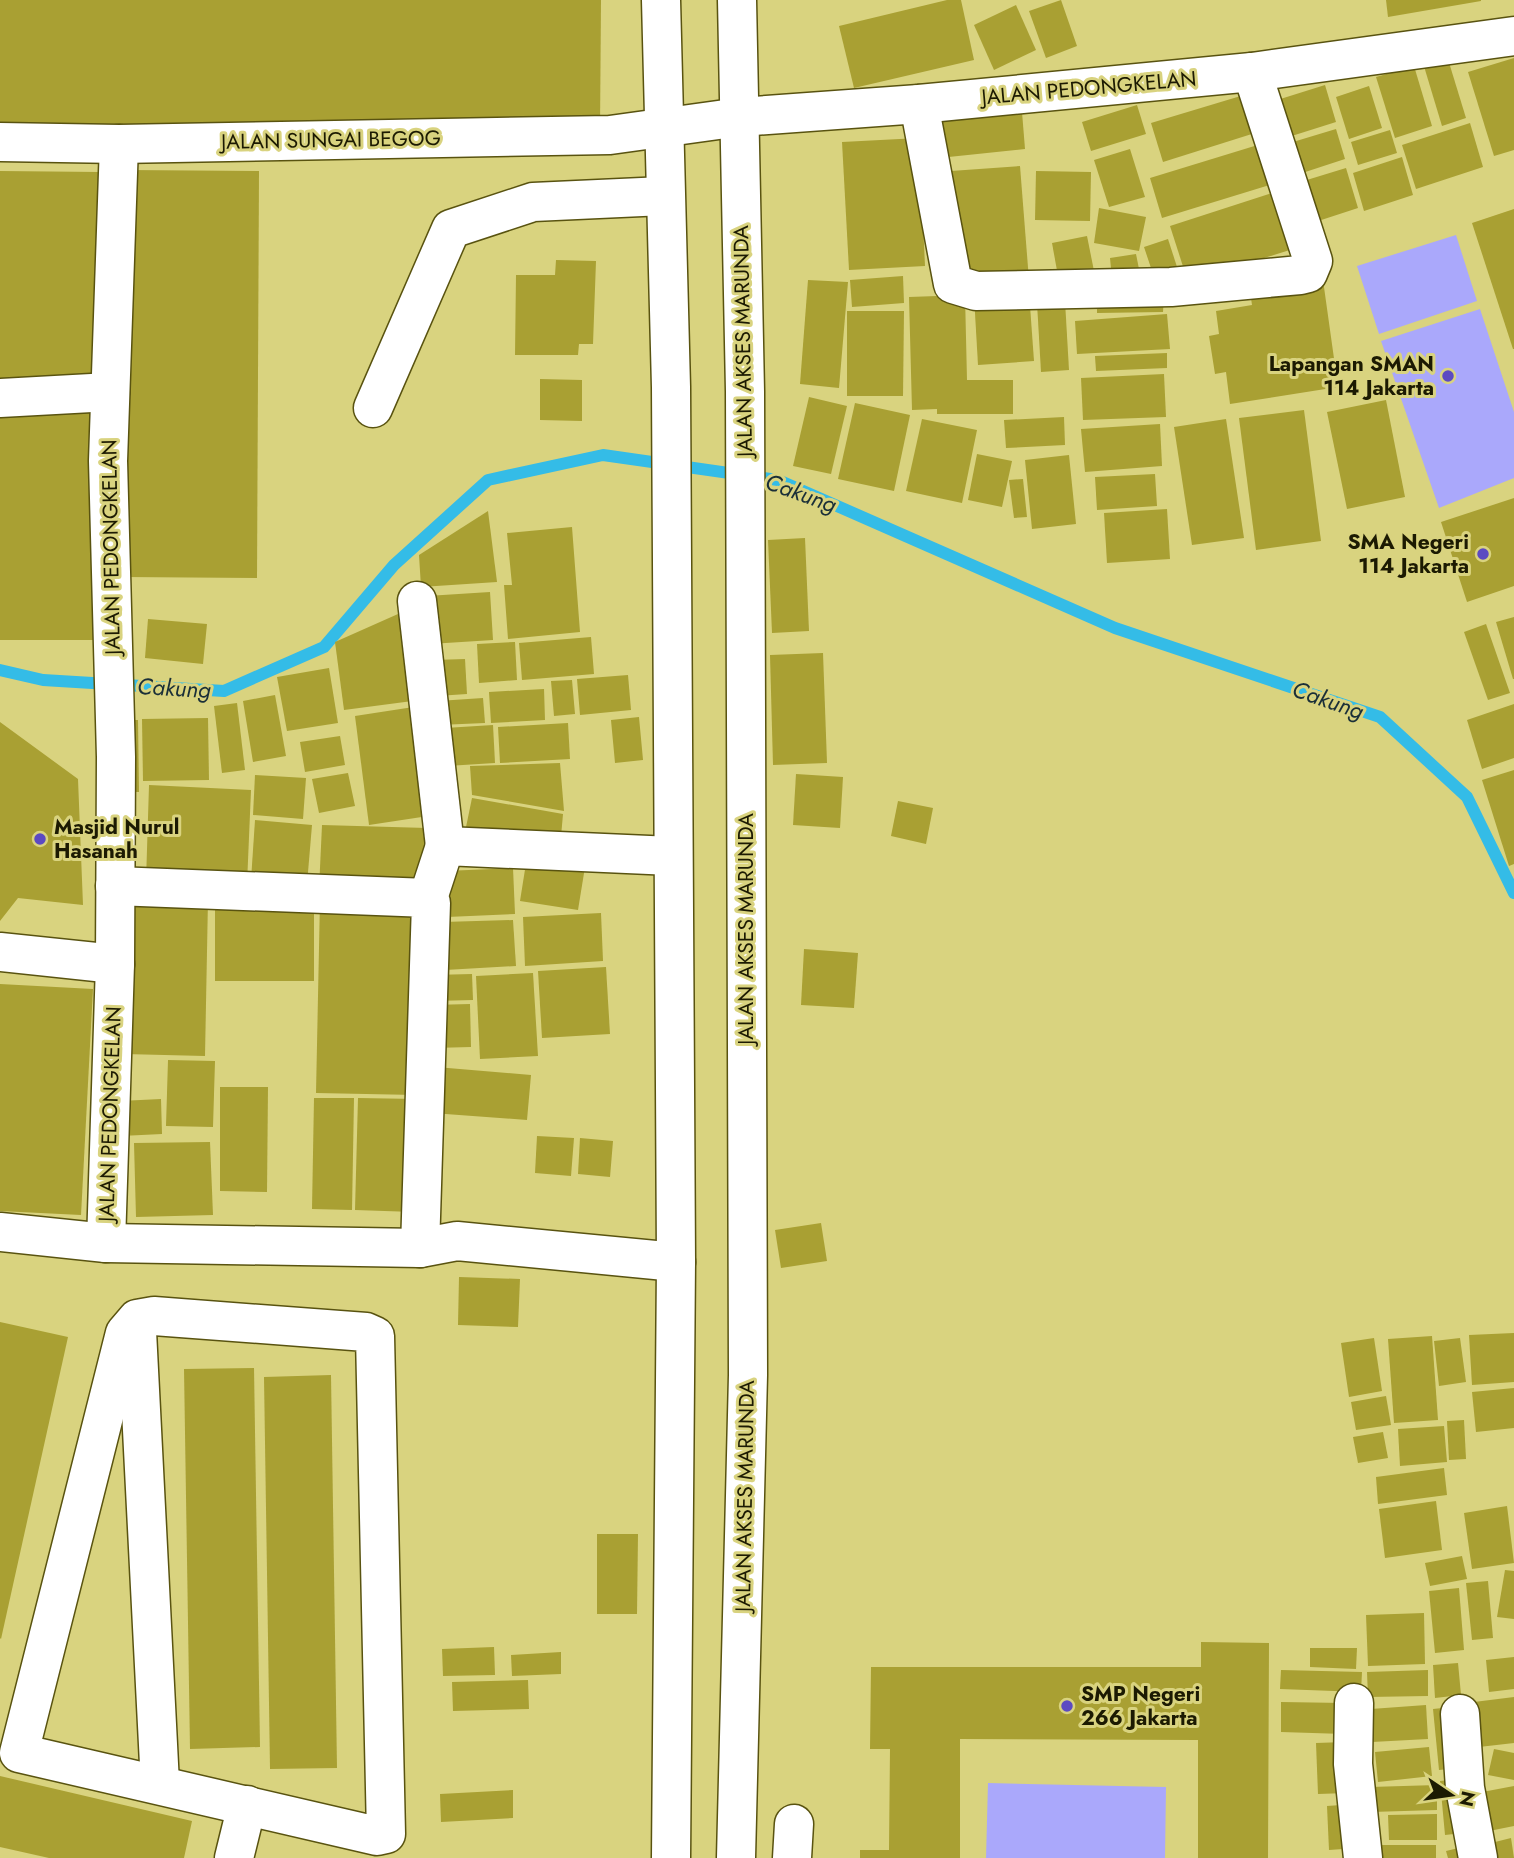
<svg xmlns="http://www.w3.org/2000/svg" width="1514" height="1858" font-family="Jost,sans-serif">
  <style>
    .green { fill: #aaa8fb }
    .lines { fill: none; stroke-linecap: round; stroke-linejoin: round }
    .stream { stroke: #34bce7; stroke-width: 12 }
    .building { fill: #a9a033 }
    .minor-casing { stroke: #595310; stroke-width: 41 }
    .major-casing { stroke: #595310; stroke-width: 41 }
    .minor { stroke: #fff; stroke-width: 38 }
    .major { stroke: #fff; stroke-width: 38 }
    .poi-dot { fill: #5c4ac2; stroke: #d9d37f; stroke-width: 2.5 }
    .labels { text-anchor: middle; stroke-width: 6; stroke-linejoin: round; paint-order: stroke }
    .street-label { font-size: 21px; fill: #1c1a02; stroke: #d9d37f }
    .poi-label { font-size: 21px; font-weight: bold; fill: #1c1a02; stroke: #d9d37f; text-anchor: end }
    .water-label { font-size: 23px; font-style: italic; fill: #1a2f38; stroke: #d9d37f }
  </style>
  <rect width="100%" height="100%" fill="#d9d37f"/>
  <g class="green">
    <polygon points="1456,235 1477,301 1379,334 1357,266"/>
    <polygon points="1480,309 1514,412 1514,478 1439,508 1381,341"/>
    <polygon points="988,1783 1166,1787 1165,1858 986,1858"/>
  </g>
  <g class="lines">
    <polyline class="stream" points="0,670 43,680 224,691 324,647 394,565 488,480 603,455 778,480 1115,628 1380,717 1467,797 1514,893"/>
  </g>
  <g class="building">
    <polygon points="0,0 601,0 600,129 0,126"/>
    <polygon points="947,0 961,0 974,60 854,88 839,26"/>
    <polygon points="1061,0 1077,46 1046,58 1029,11"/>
    <polygon points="1386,0 1481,0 1481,1 1388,17"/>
    <polygon points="1016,5 1036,50 994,70 974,25"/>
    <polygon points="1447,56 1466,118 1442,126 1423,63"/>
    <polygon points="1514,58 1514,150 1494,156 1468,72"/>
    <polygon points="1414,66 1432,126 1395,138 1376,77"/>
    <polygon points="1325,85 1336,122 1279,140 1268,103"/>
    <polygon points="1369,86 1382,128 1349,139 1336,97"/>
    <polygon points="1244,95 1255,133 1163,162 1151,123"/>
    <polygon points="1137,105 1146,134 1091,151 1082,122"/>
    <polygon points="1022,112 1025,149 939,158 935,120"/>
    <polygon points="1470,123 1483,167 1416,189 1402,145"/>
    <polygon points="1336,129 1345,159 1293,176 1283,145"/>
    <polygon points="1390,130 1397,153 1358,165 1351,142"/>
    <polygon points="919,138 925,266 849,270 842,142"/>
    <polygon points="1261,144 1273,184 1162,218 1150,178"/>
    <polygon points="1130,149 1145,197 1109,207 1094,160"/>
    <polygon points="1402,157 1413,195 1364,211 1353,173"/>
    <polygon points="1020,166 1029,280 958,285 951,171"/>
    <polygon points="1346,168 1358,208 1309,224 1297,183"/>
    <polygon points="126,170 259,171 257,578 124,577"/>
    <polygon points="0,171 99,172 97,388 0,388"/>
    <polygon points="1036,171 1091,172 1090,221 1035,220"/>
    <polygon points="1275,192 1293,249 1188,282 1170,226"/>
    <polygon points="1099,208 1146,217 1139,251 1094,243"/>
    <polygon points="1514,209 1514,349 1513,349 1472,223"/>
    <polygon points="1087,236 1096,281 1060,287 1052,243"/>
    <polygon points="1168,239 1178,270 1154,277 1144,247"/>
    <polygon points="1136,254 1140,274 1112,279 1110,258"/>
    <polygon points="556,260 596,261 593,344 579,344 578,355 515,355 516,275 555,275"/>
    <polygon points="903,276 904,303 852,307 850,280"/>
    <polygon points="808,280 848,282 839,388 800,384"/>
    <polygon points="1323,280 1338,387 1230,404 1226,372 1215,374 1209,336 1219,334 1216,311 1252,305 1250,291"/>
    <polygon points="1029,292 1034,361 978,365 974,296"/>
    <polygon points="965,295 967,380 1013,380 1013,414 937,414 937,409 912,410 909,297"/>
    <polygon points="1164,295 1163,312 1097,313 1097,297"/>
    <polygon points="1065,301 1069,370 1041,372 1037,303"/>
    <polygon points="847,311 904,311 903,396 847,396"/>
    <polygon points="1167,314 1170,349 1077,354 1075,321"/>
    <polygon points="1167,353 1167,368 1096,371 1095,356"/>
    <polygon points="1164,374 1166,417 1083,420 1081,378"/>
    <polygon points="540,379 582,380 582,421 540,420"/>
    <polygon points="809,397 847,406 831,474 793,466"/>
    <polygon points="1386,400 1405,497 1347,509 1327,412"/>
    <polygon points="855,403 910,415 894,491 838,479"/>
    <polygon points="1304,410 1321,541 1256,550 1239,418"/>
    <polygon points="0,412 97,412 96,640 0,640"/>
    <polygon points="1064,417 1065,445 1006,448 1004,420"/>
    <polygon points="922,419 977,430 962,503 906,491"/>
    <polygon points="1226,419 1244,538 1192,545 1174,427"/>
    <polygon points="1160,424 1162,466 1085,472 1081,429"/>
    <polygon points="977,454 1012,461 1002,507 968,500"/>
    <polygon points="1069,455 1076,524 1032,529 1025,460"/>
    <polygon points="1155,474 1157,506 1097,510 1095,477"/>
    <polygon points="1023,479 1027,517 1014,518 1009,480"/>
    <polygon points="1514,498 1514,586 1467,602 1441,522"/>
    <polygon points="1167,509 1170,559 1107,563 1104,513"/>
    <polygon points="488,511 497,582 421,587 419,555"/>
    <polygon points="572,527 580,632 508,639 504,585 512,585 507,533"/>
    <polygon points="805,538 809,631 772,633 768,540"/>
    <polygon points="490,592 493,640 430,644 427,596"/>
    <polygon points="407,610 420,700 344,710 335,642"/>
    <polygon points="1514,617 1514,679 1513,679 1496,622"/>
    <polygon points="148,619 207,624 203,664 145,658"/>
    <polygon points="1486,624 1510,693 1488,700 1464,632"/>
    <polygon points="591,637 594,674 522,680 519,643"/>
    <polygon points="515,642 517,680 479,683 477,644"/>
    <polygon points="823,653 827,763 773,765 770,655"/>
    <polygon points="465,659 467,694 437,696 434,660"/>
    <polygon points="329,668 338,723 287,731 277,677"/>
    <polygon points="628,675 631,710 580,715 577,679"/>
    <polygon points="572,680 575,714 554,716 551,681"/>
    <polygon points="544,689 545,720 491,723 489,692"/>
    <polygon points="275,695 286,756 253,762 243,701"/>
    <polygon points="483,698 485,723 439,725 438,701"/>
    <polygon points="237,703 245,770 222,773 214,706"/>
    <polygon points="1514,704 1514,758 1482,769 1467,720"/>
    <polygon points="420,706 435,815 369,825 355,716"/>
    <polygon points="639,717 643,760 615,763 611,720"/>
    <polygon points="208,718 209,780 143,781 142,719"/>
    <polygon points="118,720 138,720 139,792 120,792"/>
    <polygon points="0,722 78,779 83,905 18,898 0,921"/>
    <polygon points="568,723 570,759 500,763 498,727"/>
    <polygon points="493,725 495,763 447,766 445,728"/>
    <polygon points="340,736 345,765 305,772 300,742"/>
    <polygon points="560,763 564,811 472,795 470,766"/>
    <polygon points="1514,770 1514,864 1509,866 1482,780"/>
    <polygon points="348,773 355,806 319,813 312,779"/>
    <polygon points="796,774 843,777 840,828 793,825"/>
    <polygon points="255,775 306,778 303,819 253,815"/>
    <polygon points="149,785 251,790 247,884 146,881"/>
    <polygon points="472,798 563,814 560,848 465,832"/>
    <polygon points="898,801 933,808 926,844 891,836"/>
    <polygon points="255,820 312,825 307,884 251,880"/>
    <polygon points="322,825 427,828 425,893 319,889"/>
    <polygon points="527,857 585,867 578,910 520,901"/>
    <polygon points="513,868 515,914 447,917 445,871"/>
    <polygon points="127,898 208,899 205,1056 124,1054"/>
    <polygon points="320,900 420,902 416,1095 316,1093"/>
    <rect x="215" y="901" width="99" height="80"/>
    <polygon points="601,913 603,961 525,966 523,917"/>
    <polygon points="513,920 516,966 445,970 443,922"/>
    <polygon points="804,949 858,953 854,1008 801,1005"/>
    <polygon points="606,967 610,1034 542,1038 538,971"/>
    <polygon points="533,973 538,1056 480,1059 476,976"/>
    <polygon points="472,974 473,1000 434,1001 433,975"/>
    <polygon points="0,984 93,989 81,1215 0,1211"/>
    <polygon points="470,1004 471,1047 433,1048 432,1005"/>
    <polygon points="168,1060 215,1061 213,1127 166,1126"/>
    <polygon points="436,1067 531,1075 527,1120 432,1113"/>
    <polygon points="220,1087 268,1087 267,1192 220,1191"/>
    <polygon points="314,1098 354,1098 352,1210 312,1209"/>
    <polygon points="358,1098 417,1099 414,1212 355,1210"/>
    <polygon points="161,1099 162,1134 121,1136 120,1101"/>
    <polygon points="537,1136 574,1138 571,1176 535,1173"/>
    <polygon points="580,1138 613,1141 610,1177 578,1174"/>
    <polygon points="210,1142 213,1215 136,1217 134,1143"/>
    <polygon points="821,1223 827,1261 781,1268 775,1230"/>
    <polygon points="459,1277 520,1279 518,1327 458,1325"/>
    <polygon points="0,1322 68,1337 1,1639 0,1638"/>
    <polygon points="1514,1333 1514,1382 1472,1385 1469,1335"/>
    <polygon points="1432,1336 1438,1420 1394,1423 1388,1339"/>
    <polygon points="1374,1338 1382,1391 1349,1397 1341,1343"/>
    <polygon points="1460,1338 1466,1382 1439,1386 1434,1341"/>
    <polygon points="254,1368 260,1747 190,1749 184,1369"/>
    <polygon points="331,1375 337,1768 270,1769 264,1377"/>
    <polygon points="1514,1388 1514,1428 1476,1432 1472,1392"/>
    <polygon points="1386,1396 1391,1425 1356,1430 1351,1402"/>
    <polygon points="1464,1420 1466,1459 1449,1460 1447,1421"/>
    <polygon points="1444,1426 1447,1462 1400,1466 1398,1429"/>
    <polygon points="1383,1432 1388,1458 1358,1463 1353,1437"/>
    <polygon points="1444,1468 1447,1495 1378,1504 1376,1477"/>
    <polygon points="1436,1501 1442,1550 1385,1558 1379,1509"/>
    <polygon points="1507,1506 1514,1563 1472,1569 1464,1513"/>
    <polygon points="597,1534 638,1534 637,1614 597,1614"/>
    <polygon points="1462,1556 1467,1579 1430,1586 1425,1563"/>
    <polygon points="1505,1570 1514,1571 1514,1619 1497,1617"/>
    <polygon points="1488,1581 1493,1638 1472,1640 1466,1583"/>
    <polygon points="1459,1588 1464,1650 1435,1653 1429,1591"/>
    <polygon points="1424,1613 1425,1664 1368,1666 1366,1615"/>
    <polygon points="1201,1642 1269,1643 1268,1858 1198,1858 1198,1740 960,1739 960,1858 860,1858 860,1850 889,1850 890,1749 870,1749 871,1667 1201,1667"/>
    <polygon points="494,1647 495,1675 443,1676 442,1649"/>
    <polygon points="1310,1648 1357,1648 1356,1669 1310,1667"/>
    <polygon points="561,1652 561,1674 512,1676 511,1655"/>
    <polygon points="1514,1657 1514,1689 1489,1692 1486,1660"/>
    <polygon points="1458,1663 1461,1695 1435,1698 1433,1665"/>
    <polygon points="1281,1670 1362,1672 1361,1692 1280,1689"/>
    <polygon points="1428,1670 1428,1696 1368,1697 1367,1672"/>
    <polygon points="528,1680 529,1709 453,1711 452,1682"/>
    <polygon points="1514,1697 1514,1743 1479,1747 1474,1702"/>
    <polygon points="1281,1702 1344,1703 1344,1734 1281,1732"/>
    <polygon points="1426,1705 1428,1739 1372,1742 1371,1709"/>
    <polygon points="1452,1707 1458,1768 1439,1770 1433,1709"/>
    <polygon points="1345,1742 1347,1793 1318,1794 1316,1743"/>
    <polygon points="1429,1747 1432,1776 1378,1782 1375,1752"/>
    <polygon points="1494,1749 1514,1753 1514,1780 1488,1775"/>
    <polygon points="0,1776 192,1821 184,1858 49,1858 0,1847"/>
    <polygon points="1458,1779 1463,1833 1445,1835 1440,1781"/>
    <polygon points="1437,1785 1437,1810 1371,1812 1370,1787"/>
    <polygon points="1514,1786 1514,1826 1484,1832 1477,1793"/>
    <polygon points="513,1790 513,1818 441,1822 440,1794"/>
    <polygon points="1355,1804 1357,1848 1329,1850 1327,1806"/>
    <polygon points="1437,1814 1437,1840 1389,1840 1388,1815"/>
    <polygon points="1511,1838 1514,1858 1494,1858 1491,1843"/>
    <rect x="1379" y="1845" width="57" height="13"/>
    <polygon points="1467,1846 1469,1858 1448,1858 1446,1851"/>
  </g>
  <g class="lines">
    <defs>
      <g id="minor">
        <polyline points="919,104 953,284 976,291 1171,287 1300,275 1308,273 1313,261 1252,72"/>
        <polyline points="0,142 119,144 610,135 740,117 919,104 1252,72 1514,36"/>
        <polyline points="0,398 110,392"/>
        <polyline points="373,408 451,229 533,202 664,196"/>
        <polyline points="417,601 445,846"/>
        <polyline points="115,886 428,898 431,903 420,1248"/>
        <polyline points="428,898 445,846 672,856"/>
        <polyline points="0,952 115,964"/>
        <polyline points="0,1232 106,1243 420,1248 457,1241 676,1262"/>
        <polyline points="106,1243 115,964 116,757 108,461 119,144"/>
        <polygon points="154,1316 366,1332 375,1336 386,1834 377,1836 19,1753 125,1333 137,1319"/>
        <polyline points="137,1331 160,1784"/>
        <polyline points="1354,1703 1353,1764 1363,1858"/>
        <polyline points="1460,1714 1465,1788 1478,1858"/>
        <polyline points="234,1858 247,1805"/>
        <polyline points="792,1858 794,1824"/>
      </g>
      <g id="major">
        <polyline points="661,0 671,387 676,1262 671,1858"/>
        <polyline points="736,1858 748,1375 745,391 737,0"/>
      </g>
    </defs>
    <use href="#minor" class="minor-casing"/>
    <use href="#major" class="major-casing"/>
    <use href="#minor" class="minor"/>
    <use href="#major" class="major"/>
  </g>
  <g class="poi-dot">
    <circle cx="1448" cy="376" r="7"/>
    <circle cx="1483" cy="554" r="7"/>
    <circle cx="40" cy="839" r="7"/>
    <circle cx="1067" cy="1706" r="7"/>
  </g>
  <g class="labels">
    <g class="street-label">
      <text transform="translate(1089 88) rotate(-5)" y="7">JALAN PEDONGKELAN</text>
      <text transform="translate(331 140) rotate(-1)" y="7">JALAN SUNGAI BEGOG</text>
      <text transform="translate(743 341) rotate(-91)" y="7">JALAN AKSES MARUNDA</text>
      <text transform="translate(111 547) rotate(-91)" y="7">JALAN PEDONGKELAN</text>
      <text transform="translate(746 929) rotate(-90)" y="7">JALAN AKSES MARUNDA</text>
      <text transform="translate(110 1114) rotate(-88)" y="7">JALAN PEDONGKELAN</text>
      <text transform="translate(745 1496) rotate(-89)" y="7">JALAN AKSES MARUNDA</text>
    </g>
    <g class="poi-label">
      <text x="1434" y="371">Lapangan SMAN<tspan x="1434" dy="24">114 Jakarta</tspan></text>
      <text x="1469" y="549">SMA Negeri<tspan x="1469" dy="24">114 Jakarta</tspan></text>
      <text x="54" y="834" text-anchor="start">Masjid Nurul<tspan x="54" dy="24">Hasanah</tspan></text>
      <text x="1081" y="1701" text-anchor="start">SMP Negeri<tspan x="1081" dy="24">266 Jakarta</tspan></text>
    </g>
    <g class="water-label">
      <text transform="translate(801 493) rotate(20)" y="8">Cakung</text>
      <text transform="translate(174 688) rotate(3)" y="8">Cakung</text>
      <text transform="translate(1328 700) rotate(19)" y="8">Cakung</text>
    </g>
  </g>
  <g transform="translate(1451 1795) rotate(103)" stroke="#d9d37f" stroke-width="5" paint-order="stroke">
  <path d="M0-5L12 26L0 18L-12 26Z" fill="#1c1a02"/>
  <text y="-10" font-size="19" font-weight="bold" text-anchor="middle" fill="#1c1a02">N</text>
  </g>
</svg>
